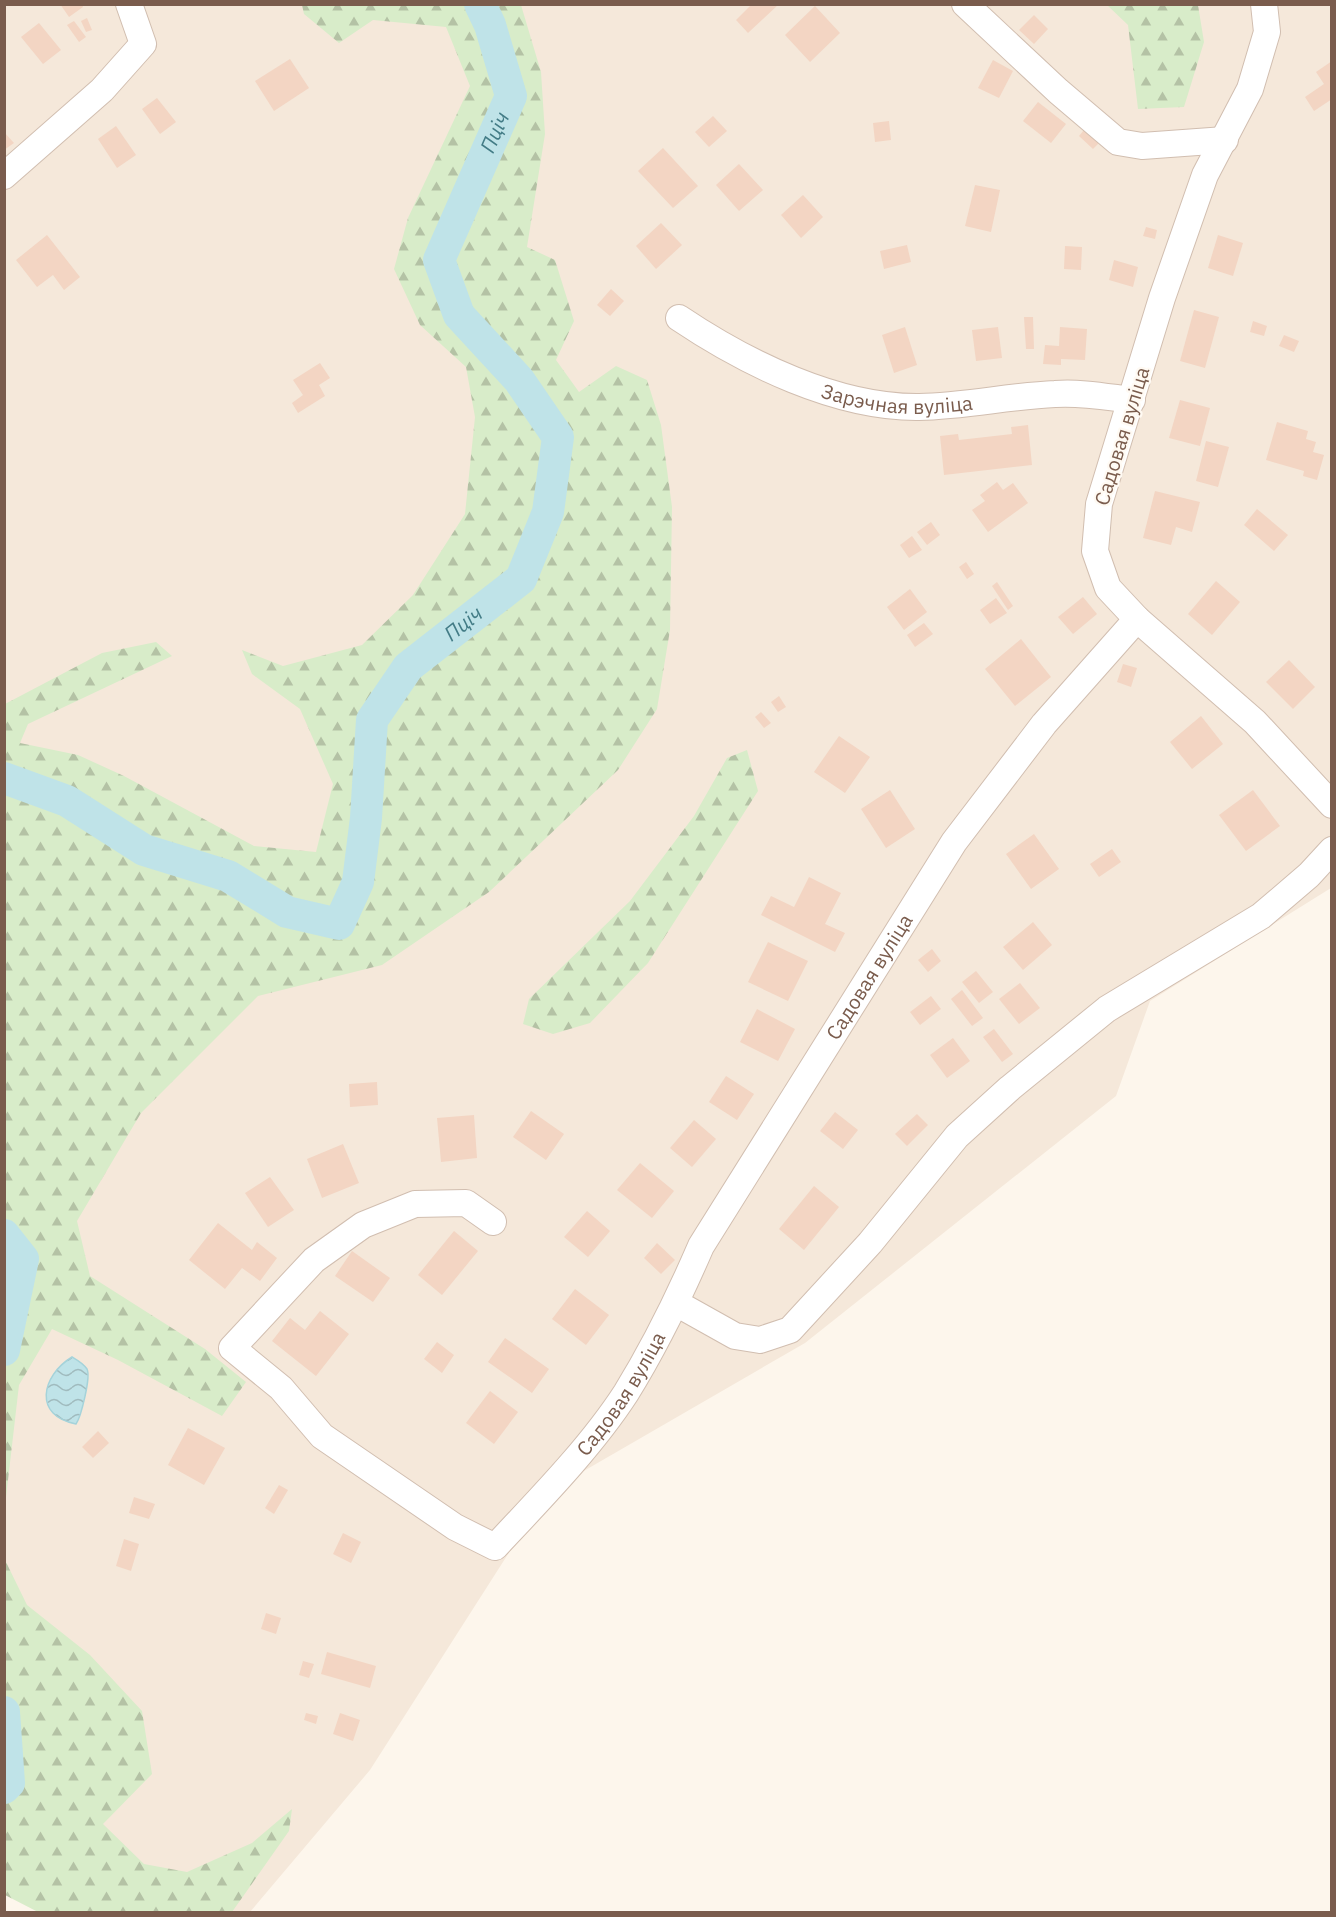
<svg xmlns="http://www.w3.org/2000/svg" width="1336" height="1917" font-family="'IBM Plex Sans',sans-serif">
  <style>
    .residential { fill: #f5e8da }
    .forest { fill: url(#forest-firs) }
    .water { fill: url(#water-waves); stroke: #a5d3da; stroke-width: 1.5 }
    .lines { fill: none; stroke-linecap: round; stroke-linejoin: round }
    .river { stroke: #bfe3e8; stroke-width: 32 }
    .building { fill: #f3d5c3 }
    .minor-casing { stroke: #d1beb0; stroke-width: 28 }
    .minor { stroke: #fff; stroke-width: 26 }
    .labels { text-anchor: middle; stroke-width: 4.5; stroke-linejoin: round; paint-order: stroke }
    .street-label { font-size: 20px; fill: #7a5c4d; stroke: #fffaf3 }
    .water-label { font-size: 21px; font-style: italic; fill: #437c86; stroke: #fffaf3 }
  </style>
  <defs>
    <pattern id="forest-firs" width="22" height="20" patternUnits="userSpaceOnUse" patternTransform="scale(1.5)"><rect width="22" height="20" fill="#d8ecc9"/><path d="M5 1l3.5 6h-7zM16 11l3.5 6h-7z" fill="#b4c2a5"/></pattern>
    <pattern id="water-waves" width="16" height="10" patternUnits="userSpaceOnUse" patternTransform="scale(1.5)"><rect width="16" height="10" fill="#bfe3e8"/><path d="M0 5q4-4 8 0t8 0" fill="none" stroke="#a0bbbe"/></pattern>
  </defs>
  <rect width="100%" height="100%" fill="#fdf6ec"/>
  <polygon class="residential" points="4,5 1331,5 1331,888 1150,1001 1116,1096 805,1343 582,1472 510,1551 370,1770 250,1912 150,1912 5,1855"/>
  <g class="forest">
    <polygon points="302,5 521,5 541,72 545,134 527,247 555,260 574,321 556,360 579,392 616,366 647,380 661,425 672,507 670,630 657,709 618,770 489,892 382,965 258,996 141,1113 77,1221 90,1276 205,1349 246,1382 222,1416 118,1360 52,1329 19,1385 5,1506 5,704 102,653 156,642 172,656 28,724 20,743 78,755 124,776 254,846 316,852 333,784 300,709 252,674 242,650 283,666 362,645 413,595 465,514 475,417 466,367 420,325 394,269 408,218 470,86 446,27 373,20 339,43 304,14"/>
    <polygon points="1107,5 1198,5 1204,42 1184,107 1138,109 1128,25"/>
    <polygon points="747,750 758,791 648,963 590,1023 553,1034 523,1024 529,999 630,901 694,816 727,758"/>
    <polygon points="5,1560 27,1605 90,1655 142,1711 152,1774 103,1824 144,1864 187,1872 252,1843 292,1809 289,1831 232,1912 38,1912 5,1895"/>
  </g>
  <path class="water" d="M72,1357c5,3 11,6 15,12 4,8 -6,48 -11,55 -43,-8 -35,-48 -4,-67z"/>
  <g class="lines">
    <g class="river">
      <path id="s1" d="M4,778l63,23 77,49 84,26 59,36 52,12 19,-42 8,-64 6,-98 36,-53 113,-88 27,-67 10,-75 -39,-57 -60,-65 -20,-55 72,-164 -21,-71 -10,-21"/>
      <polyline points="4,1235 23,1259 4,1350"/>
      <polyline points="4,1712 9,1783 4,1788"/>
    </g>
  </g>
  <g class="building">
    <polygon points="60,4 82,4 83,7 69,17"/>
    <polygon points="752,4 779,4 748,33 736,20"/>
    <polygon points="815,6 840,33 810,62 785,35"/>
    <polygon points="1034,15 1048,29 1034,44 1019,30"/>
    <polygon points="87,18 92,30 86,32 81,21"/>
    <polygon points="74,21 86,37 79,42 67,25"/>
    <polygon points="39,23 61,50 43,64 21,37"/>
    <polygon points="290,59 309,88 274,111 255,81"/>
    <polygon points="993,60 1013,71 999,98 978,88"/>
    <polygon points="1332,61 1332,99 1314,111 1305,97 1324,84 1316,72"/>
    <polygon points="157,98 176,122 160,134 142,109"/>
    <polygon points="1038,102 1066,124 1051,143 1023,121"/>
    <polygon points="713,116 727,131 709,147 695,132"/>
    <polygon points="889,121 891,140 875,142 873,123"/>
    <polygon points="116,126 136,155 117,168 98,139"/>
    <polygon points="1084,130 1099,143 1093,149 1079,136"/>
    <polygon points="4,132 14,143 4,150"/>
    <polygon points="663,148 698,186 673,208 638,171"/>
    <polygon points="739,164 763,190 739,211 716,185"/>
    <polygon points="975,185 1000,190 991,232 965,226"/>
    <polygon points="803,195 823,217 801,238 781,215"/>
    <polygon points="661,223 682,245 656,269 636,246"/>
    <polygon points="1146,227 1157,230 1155,239 1143,236"/>
    <polygon points="47,235 80,277 64,290 53,275 37,287 16,260"/>
    <polygon points="1218,235 1243,243 1233,276 1208,268"/>
    <polygon points="907,245 911,262 884,269 880,251"/>
    <polygon points="1065,246 1082,247 1081,270 1064,269"/>
    <polygon points="1114,260 1138,267 1133,287 1109,280"/>
    <polygon points="611,289 624,301 610,316 597,305"/>
    <polygon points="1194,310 1219,317 1205,368 1180,361"/>
    <polygon points="1024,317 1033,317 1034,349 1026,349"/>
    <polygon points="1253,321 1267,326 1264,336 1250,332"/>
    <polygon points="905,327 917,365 894,373 882,335"/>
    <polygon points="998,327 1002,358 976,361 972,330"/>
    <polygon points="1060,327 1087,329 1085,360 1061,359 1061,365 1043,364 1045,345 1059,346"/>
    <polygon points="1284,335 1299,341 1294,352 1279,346"/>
    <polygon points="320,363 330,378 319,385 325,396 298,413 292,403 303,395 293,380"/>
    <polygon points="1180,400 1210,408 1200,446 1169,438"/>
    <polygon points="1277,422 1308,431 1306,439 1316,442 1313,452 1324,455 1317,480 1303,476 1304,471 1266,460"/>
    <polygon points="1028,425 1032,465 944,475 940,436 958,434 959,440 1012,434 1011,427"/>
    <polygon points="1206,441 1229,447 1218,487 1196,481"/>
    <polygon points="997,482 1003,490 1013,483 1028,503 988,532 972,510 985,501 980,495"/>
    <polygon points="1155,491 1200,502 1192,532 1176,527 1171,545 1143,538"/>
    <polygon points="1257,509 1288,535 1274,551 1244,525"/>
    <polygon points="931,522 940,535 927,545 917,532"/>
    <polygon points="912,536 922,550 909,558 900,545"/>
    <polygon points="966,562 974,574 967,579 959,567"/>
    <polygon points="1216,581 1240,602 1212,635 1188,614"/>
    <polygon points="997,582 1013,606 1008,610 992,586"/>
    <polygon points="910,589 927,612 904,630 887,607"/>
    <polygon points="1083,597 1097,614 1073,634 1058,617"/>
    <polygon points="996,598 1007,613 990,624 980,610"/>
    <polygon points="924,623 933,634 915,647 907,635"/>
    <polygon points="1021,639 1051,677 1015,706 985,669"/>
    <polygon points="1289,660 1315,687 1293,709 1266,682"/>
    <polygon points="1123,664 1137,668 1131,687 1117,682"/>
    <polygon points="779,696 786,707 778,712 771,702"/>
    <polygon points="761,712 771,723 764,728 755,717"/>
    <polygon points="1201,716 1223,744 1192,769 1170,742"/>
    <polygon points="839,736 870,757 845,793 814,772"/>
    <polygon points="890,790 915,829 886,848 861,809"/>
    <polygon points="1253,790 1280,826 1246,851 1219,815"/>
    <polygon points="1034,834 1059,869 1031,889 1006,854"/>
    <polygon points="1112,849 1121,862 1099,877 1090,864"/>
    <polygon points="809,877 841,893 825,924 845,933 835,952 761,915 771,896 794,907"/>
    <polygon points="1033,922 1052,945 1023,970 1003,947"/>
    <polygon points="768,942 808,961 788,1001 748,982"/>
    <polygon points="932,949 941,961 928,972 918,960"/>
    <polygon points="976,971 993,992 979,1003 962,982"/>
    <polygon points="1020,983 1040,1008 1019,1024 999,999"/>
    <polygon points="962,990 983,1018 972,1026 951,999"/>
    <polygon points="931,996 941,1009 920,1025 910,1012"/>
    <polygon points="757,1009 795,1029 778,1061 740,1042"/>
    <polygon points="994,1029 1013,1054 1002,1062 983,1037"/>
    <polygon points="953,1038 970,1061 947,1078 930,1055"/>
    <polygon points="726,1076 754,1094 737,1120 709,1102"/>
    <polygon points="377,1082 378,1105 350,1107 349,1084"/>
    <polygon points="531,1111 564,1134 546,1160 513,1137"/>
    <polygon points="835,1112 858,1130 843,1149 820,1131"/>
    <polygon points="917,1114 928,1125 907,1146 895,1134"/>
    <polygon points="474,1115 477,1158 441,1162 437,1118"/>
    <polygon points="694,1120 716,1139 692,1167 670,1148"/>
    <polygon points="343,1144 359,1183 322,1198 307,1159"/>
    <polygon points="640,1163 674,1191 652,1218 617,1190"/>
    <polygon points="270,1177 294,1210 268,1227 245,1193"/>
    <polygon points="814,1186 839,1207 804,1250 779,1229"/>
    <polygon points="587,1211 610,1231 588,1257 564,1237"/>
    <polygon points="218,1223 252,1250 257,1242 277,1258 260,1281 242,1268 225,1289 189,1260"/>
    <polygon points="454,1231 478,1251 442,1295 418,1275"/>
    <polygon points="657,1243 675,1260 661,1274 644,1258"/>
    <polygon points="352,1251 390,1278 373,1302 335,1276"/>
    <polygon points="575,1289 609,1315 586,1345 552,1319"/>
    <polygon points="320,1311 349,1334 316,1376 272,1341 290,1318 305,1330"/>
    <polygon points="505,1338 549,1369 532,1393 488,1362"/>
    <polygon points="437,1342 454,1355 442,1373 424,1359"/>
    <polygon points="490,1391 518,1412 494,1444 466,1423"/>
    <polygon points="188,1428 225,1448 204,1485 168,1465"/>
    <polygon points="98,1431 109,1443 93,1458 82,1447"/>
    <polygon points="279,1485 288,1490 274,1514 265,1508"/>
    <polygon points="134,1497 155,1504 149,1519 129,1513"/>
    <polygon points="343,1533 361,1542 351,1563 333,1554"/>
    <polygon points="124,1539 139,1544 131,1571 116,1566"/>
    <polygon points="266,1613 281,1618 276,1634 261,1629"/>
    <polygon points="327,1652 376,1666 370,1688 321,1674"/>
    <polygon points="303,1661 314,1664 309,1678 299,1675"/>
    <polygon points="306,1713 318,1716 316,1724 304,1720"/>
    <polygon points="340,1713 360,1720 353,1741 333,1734"/>
  </g>
  <g class="lines">
    <defs>
      <g id="minor">
        <polyline points="965,4 1058,91 1118,142 1142,146 1225,140"/>
        <polyline points="1264,4 1267,32 1250,89 1205,175 1162,298 1099,504 1095,551 1108,588 1137,619 1255,722 1332,805"/>
        <polyline points="4,176 102,90 143,44 129,4"/>
        <path id="s2" d="M679,318c67,45 158,90 240,89 46,-1 91,-11 136,-13 26,-2 52,3 77,6"/>
        <path id="s3" d="M493,1222l-27,-19 -51,1 -52,21 -49,35 -82,88 49,40 41,48 133,91 40,20c44,-47 96,-100 131,-154 29,-47 53,-96 75,-147l253,-404 90,-118 93,-105"/>
        <polyline points="676,1303 735,1336 760,1340 790,1330 870,1243 957,1136 1010,1088 1107,1009 1261,916 1309,875 1332,850"/>
      </g>
    </defs>
    <use href="#minor" class="minor-casing"/>
    <use href="#minor" class="minor"/>
  </g>
  <g class="labels">
    <g class="street-label">
      <text dy="7" stroke="none"><textPath href="#s2" startOffset="237">Зарэчная вуліца</textPath></text>
      <text transform="translate(1122 436) rotate(-73)" y="7">Садовая вуліца</text>
      <text dy="7" stroke="none"><textPath href="#s3" startOffset="1338">Садовая вуліца</textPath></text>
      <text dy="7" stroke="none"><textPath href="#s3" startOffset="852">Садовая вуліца</textPath></text>
    </g>
    <g class="water-label">
      <text dy="7" stroke="none"><textPath href="#s1" startOffset="1288">Пціч</textPath></text>
      <text dy="7" stroke="none"><textPath href="#s1" startOffset="712">Пціч</textPath></text>
    </g>
  </g>
  <rect width="1336" height="1917" fill="none" stroke="#7a5c4d" stroke-width="12"/>
</svg>
